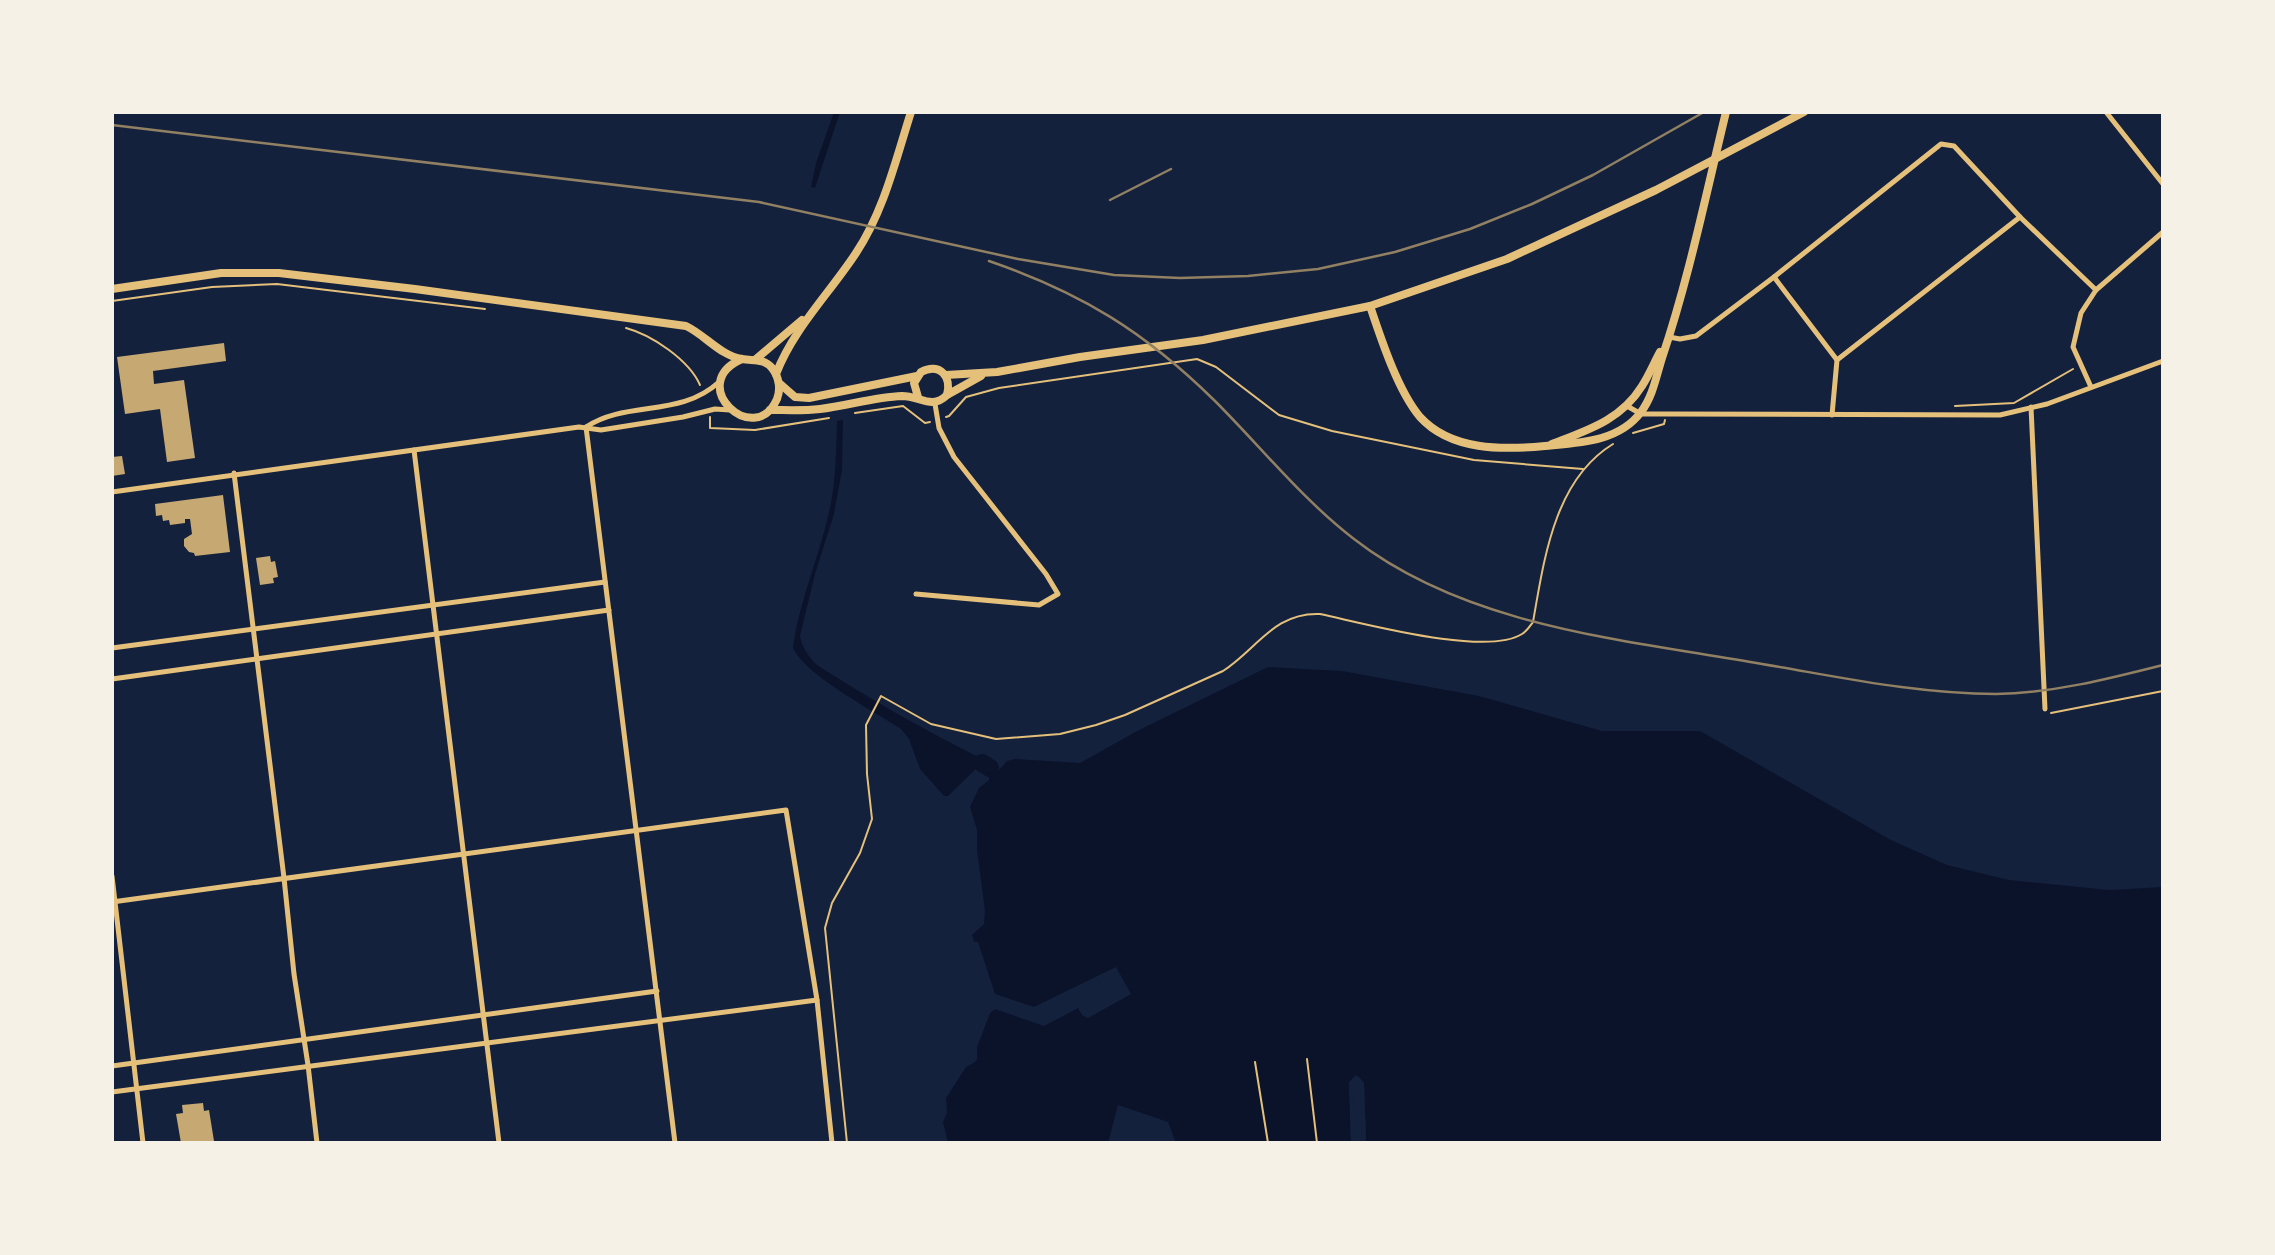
<svg xmlns="http://www.w3.org/2000/svg" width="2275" height="1255" font-family="Montserrat,sans-serif">
  <style>
    .water { fill: #0b132b }
    .pier { fill: #14213d }
    .lines { fill: none; stroke-linecap: round; stroke-linejoin: round }
    .river { stroke: #0b132b; stroke-width: 18 }
    .building { fill: #c6a872 }
    .path { stroke: #e5c07b; stroke-width: 2 }
    .minor { stroke: #e5c07b; stroke-width: 5 }
    .secondary { stroke: #e5c07b; stroke-width: 8 }
    .rail { stroke: #918062; stroke-width: 2.5 }
  </style>
  <rect width="100%" height="100%" fill="#14213d"/>
  <g class="water">
    <polygon points="834,112 840,112 815,188 811,187 816,163"/>
    <path d="M843,420l-1,50 -8,44 -19,60 -15,62c2,12 9,21 17,29 55,35 110,67 168,95l-37,36h-4l-24,-27 -11,-30 -8,-10c-27,-18 -95,-53 -108,-81 6,-47 26,-90 36,-136 7,-30 7,-60 8,-91z"/>
    <polygon points="1268,667 1342,671 1479,696 1602,731 1700,731 1891,840 1947,865 2009,880 2109,890 2163,887 2163,1143 1366,1143 1364,1083 1359,1077 1349,1082 1351,1143 1176,1143 1168,1122 1118,1105 1108,1143 948,1143 943,1122 947,1113 946,1098 966,1067 975,1062 977,1059 977,1047 990,1013 995,1009 1044,1026 1078,1008 1082,1015 1088,1018 1131,994 1116,967 1034,1007 995,994 978,942 974,942 972,935 984,924 985,911 977,850 977,830 970,807 979,788 989,780 989,769 991,767 1000,769 1007,761 1015,759 1080,763 1139,730"/>
  </g>
  <polygon class="pier" points="1356,1075 1364,1083 1366,1143 1362,1143 1360,1084 1356,1079 1352,1083 1355,1143 1351,1143 1349,1082"/>
  <g class="lines">
    <polyline class="river" points="982,763 990,768"/>
  </g>
  <g class="building">
    <polygon points="224,343 226,361 153,371 154,384 184,380 195,458 167,462 160,409 125,414 117,357"/>
    <polygon points="122,456 125,474 112,476 112,457"/>
    <polygon points="223,495 230,552 195,556 194,553 189,552 184,546 184,539 192,534 190,519 185,519 185,523 170,525 169,520 163,521 162,515 156,516 155,504"/>
    <polygon points="270,556 271,562 275,561 278,577 273,578 274,583 260,585 256,558"/>
    <polygon points="203,1103 204,1111 209,1110 214,1141 181,1143 176,1114 183,1113 182,1105"/>
  </g>
  <g class="lines">
    <g class="path">
      <polyline points="112,301 212,287 277,284 485,309"/>
      <path d="M626,328c26,7 63,32 74,57"/>
      <polyline points="1955,406 2014,403 2073,369"/>
      <polyline points="855,413 903,406 925,423 930,422"/>
      <polyline points="710,417 710,428 755,430 829,418"/>
      <polyline points="946,417 949,416 966,397 999,388 1197,359 1216,367 1279,415 1332,431 1474,460 1583,469"/>
      <polyline points="1633,433 1664,424 1665,420"/>
      <polyline points="2051,713 2163,691"/>
      <polyline points="1307,1059 1317,1143"/>
      <polyline points="1255,1062 1268,1143"/>
      <path d="M847,1143l-22,-215 7,-25 28,-50 12,-34 -5,-45 -1,-49 15,-29 50,28 65,15 64,-5 36,-9 29,-10 98,-44c34,-22 51,-59 97,-57 43,9 166,43 202,20 5,-3 8,-8 11,-12 11,-62 21,-142 80,-178"/>
    </g>
    <g class="minor">
      <polyline points="2106,112 2163,184"/>
      <polyline points="1774,277 1837,360"/>
      <polyline points="1669,337 1680,339 1696,336 1774,277 1941,144 1954,146 2020,217 2096,290"/>
      <polyline points="2091,387 2073,347 2081,313 2096,290 2163,232"/>
      <polyline points="1627,406 1641,414 1667,414 2000,415 2047,404 2163,361"/>
      <polyline points="2031,407 2045,709"/>
      <polyline points="1832,415 1837,360 2020,217"/>
      <polyline points="586,427 675,1143"/>
      <path d="M586,427c41,-27 94,-9 133,-45"/>
      <polyline points="414,450 499,1143"/>
      <polyline points="234,473 284,878 294,974 308,1065 317,1143"/>
      <polyline points="112,492 579,427 601,430 683,417 715,409 730,410"/>
      <polyline points="916,594 1039,605 1058,594 1046,574 954,457 939,428 935,404"/>
      <polyline points="112,648 605,582"/>
      <polyline points="112,679 609,610"/>
      <polyline points="112,876 143,1143"/>
      <polyline points="112,902 786,810 817,1000 832,1143"/>
      <polyline points="112,1066 657,991"/>
      <polyline points="112,1092 817,1000"/>
    </g>
    <g class="secondary">
      <path d="M112,289l109,-16h58l136,16 271,37c19,9 35,30 56,33 12,2 21,-1 30,9 7,9 9,21 5,31 -22,51 -93,-15 -35,-40"/>
      <path d="M1370,306c11,33 28,85 50,111 31,34 83,33 125,29 33,-3 74,-4 96,-34 12,-16 15,-35 21,-54 27,-80 44,-164 64,-246"/>
      <polyline points="756,359 802,320"/>
      <path d="M776,374c18,-46 53,-80 80,-121 28,-42 40,-94 55,-141"/>
      <polyline points="946,375 997,372 1080,357 1203,340 1370,306 1507,259 1656,190 1804,112"/>
      <polyline points="779,383 795,397 809,398 917,376"/>
      <polyline points="947,395 981,376"/>
      <path d="M770,410c16,0 33,1 50,-1 27,-3 54,-12 82,-13 18,0 30,14 45,-1 5,-18 -7,-33 -26,-23l-7,11 4,14"/>
      <path d="M1552,444c36,-14 69,-24 90,-58 7,-11 12,-23 18,-34"/>
    </g>
    <g class="rail">
      <polyline points="112,125 759,202 1018,259 1114,275 1180,278 1248,276 1318,269 1395,252 1470,229 1532,204 1593,175 1704,112"/>
      <polyline points="1110,200 1171,169"/>
      <path d="M989,261c93,32 156,71 226,140 46,46 87,98 139,138 113,88 272,101 408,125 78,13 155,30 234,30 57,-1 112,-15 167,-29"/>
    </g>
  </g>
  <rect width="2275" height="1255" fill="none" stroke="#f6f1e7" stroke-width="228"/>
</svg>
